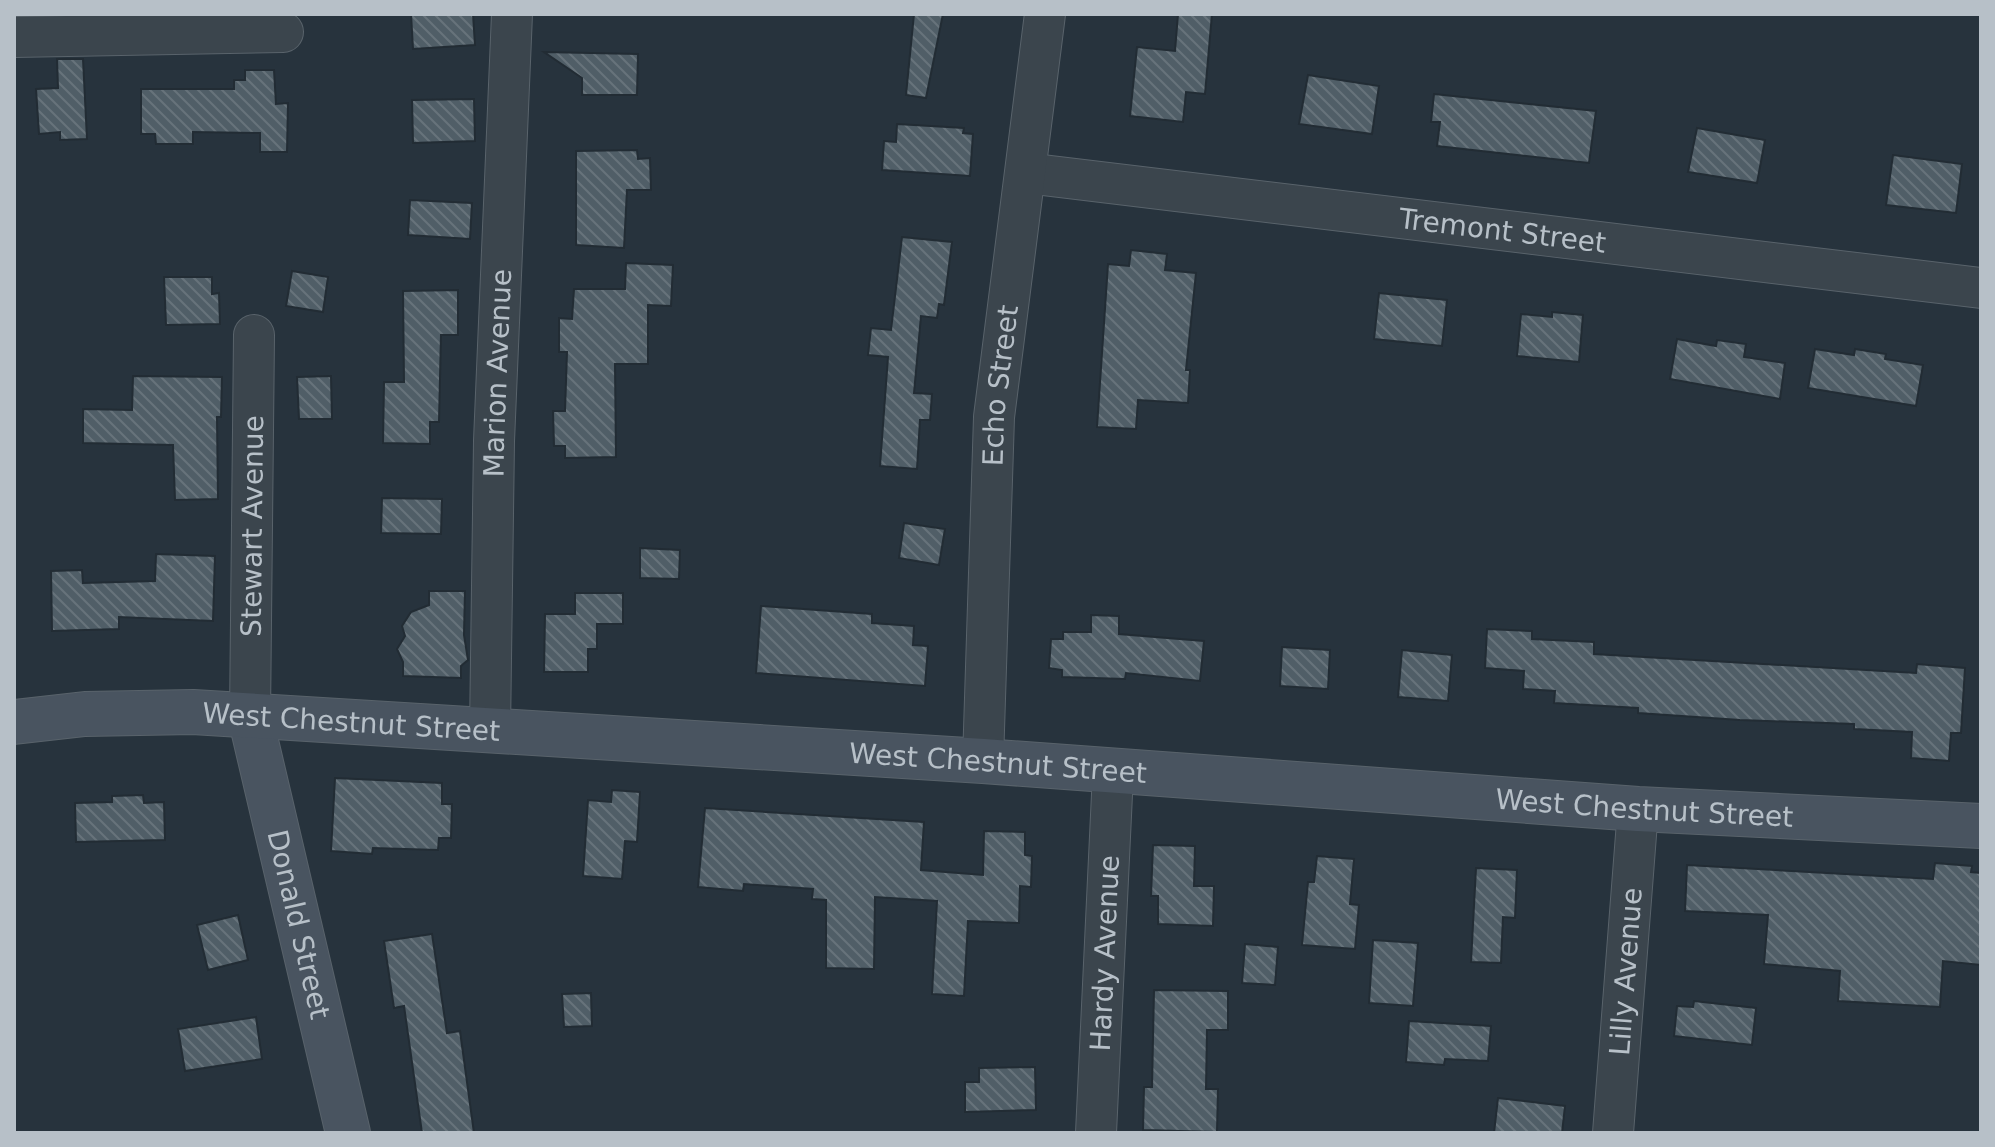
<svg xmlns="http://www.w3.org/2000/svg" width="1995" height="1147" font-family="'DejaVu Sans',sans-serif">
  <style>
    .building { fill: url(#building-back-hatch); stroke: #222c34; stroke-width: 2 }
    .lines { fill: none; stroke-linecap: round; stroke-linejoin: round }
    .minor-casing { stroke: #59636b; stroke-width: 42 }
    .secondary-casing { stroke: #59636b; stroke-width: 46 }
    .minor { stroke: #3b454d; stroke-width: 40 }
    .secondary { stroke: #495460; stroke-width: 44 }
    .labels { text-anchor: middle; stroke-width: 7; stroke-linejoin: round; paint-order: stroke }
    .street-label { font-size: 28px; fill: #b7c0c8; stroke: #202a32 }
  </style>
  <defs>
    <pattern id="building-back-hatch" width="6" height="6" patternUnits="userSpaceOnUse" patternTransform="scale(2)"><rect width="6" height="6" fill="#505e67"/><path d="M-1 5l2 2M0 0l6 6M5-1l2 2" fill="none" stroke="#67737b"/></pattern>
  </defs>
  <rect width="100%" height="100%" fill="#27333d"/>
  <g class="building">
    <polygon points="411,14 473,14 475,45 413,49"/>
    <polygon points="914,14 943,14 926,98 906,95"/>
    <polygon points="1178,14 1212,14 1205,94 1186,92 1183,122 1130,116 1137,47 1175,51"/>
    <polygon points="544,52 638,54 637,95 582,95 582,78"/>
    <polygon points="57,59 83,59 87,139 60,140 60,132 39,134 36,89 58,88"/>
    <polygon points="245,70 274,70 276,104 288,103 287,152 260,152 260,133 193,132 193,144 156,144 155,134 141,134 141,89 234,89 234,80 245,80"/>
    <polygon points="1308,75 1379,86 1372,134 1299,124"/>
    <polygon points="1434,94 1596,111 1589,163 1437,146 1440,122 1431,122"/>
    <polygon points="474,99 475,141 413,143 412,100"/>
    <polygon points="897,124 964,128 963,133 973,134 970,176 882,170 884,141 896,142"/>
    <polygon points="1697,128 1765,140 1757,183 1688,172"/>
    <polygon points="637,150 638,159 650,158 651,190 627,190 624,248 576,245 576,151"/>
    <polygon points="1893,155 1962,164 1956,213 1886,205"/>
    <polygon points="410,200 472,203 470,239 408,235"/>
    <polygon points="902,237 952,242 944,305 939,304 937,318 921,316 914,393 932,394 930,420 920,420 917,469 880,466 888,357 868,355 871,328 891,330"/>
    <polygon points="1131,250 1167,254 1165,270 1196,273 1186,370 1190,370 1188,403 1138,400 1136,429 1097,427 1108,264 1129,266"/>
    <polygon points="626,263 673,265 671,306 648,305 648,364 615,364 616,457 565,458 565,446 554,446 553,411 565,411 567,352 559,352 559,318 572,319 574,289 625,289"/>
    <polygon points="292,271 328,277 323,312 286,306"/>
    <polygon points="164,277 212,277 212,294 219,293 220,324 166,325"/>
    <polygon points="458,290 458,335 441,335 439,422 430,422 430,444 383,443 384,382 404,382 403,291"/>
    <polygon points="1379,293 1447,300 1442,346 1374,339"/>
    <polygon points="1552,312 1583,315 1579,362 1517,356 1521,314 1552,317"/>
    <polygon points="1677,339 1716,346 1717,340 1746,344 1744,357 1785,363 1780,399 1670,379"/>
    <polygon points="1815,349 1854,355 1855,349 1886,354 1885,359 1923,365 1916,406 1808,388"/>
    <polygon points="133,376 222,377 221,417 217,417 218,499 175,500 173,445 83,443 83,409 132,410"/>
    <polygon points="331,376 332,419 299,419 297,377"/>
    <polygon points="382,498 442,499 441,534 381,533"/>
    <polygon points="904,523 945,529 939,565 899,558"/>
    <polygon points="640,548 680,550 679,579 640,578"/>
    <polygon points="156,554 215,556 213,621 119,617 119,629 52,631 51,571 82,570 83,583 155,581"/>
    <polygon points="429,591 465,591 464,635 468,660 461,666 461,678 403,676 403,662 397,649 405,636 402,626 411,612 429,605"/>
    <polygon points="575,593 623,593 623,624 597,624 597,649 588,649 588,672 544,672 545,614 575,614"/>
    <polygon points="761,606 872,614 872,623 914,626 913,645 928,646 925,686 756,673"/>
    <polygon points="1091,615 1119,616 1119,634 1204,641 1200,681 1126,673 1125,679 1062,677 1062,670 1049,668 1051,639 1063,639 1063,632 1091,632"/>
    <polygon points="1487,629 1532,631 1532,639 1594,642 1594,654 1916,673 1917,664 1965,668 1961,733 1951,733 1949,761 1911,758 1912,732 1854,729 1854,724 1740,720 1638,713 1638,708 1554,703 1555,691 1523,689 1524,671 1485,668"/>
    <polygon points="1282,647 1330,650 1328,689 1280,686"/>
    <polygon points="1402,650 1452,655 1448,701 1398,697"/>
    <polygon points="335,778 442,783 442,804 452,804 451,838 439,838 438,850 373,848 372,854 331,851"/>
    <polygon points="612,790 640,792 637,842 625,841 622,879 583,876 588,800 611,802"/>
    <polygon points="143,795 144,803 164,802 165,840 76,842 75,803 112,802 112,796"/>
    <polygon points="705,808 924,822 921,870 983,875 984,831 1025,832 1025,855 1032,856 1031,887 1020,886 1019,923 968,921 964,996 932,994 937,901 875,897 874,969 826,968 826,900 812,899 813,889 744,884 743,891 698,887"/>
    <polygon points="1153,845 1195,846 1194,886 1214,886 1213,926 1158,924 1158,896 1151,896"/>
    <polygon points="1317,856 1354,859 1350,904 1359,905 1355,949 1302,945 1308,882 1314,882"/>
    <polygon points="1935,863 1972,866 1971,872 1981,873 1981,965 1943,961 1940,1007 1838,1001 1840,971 1764,964 1768,915 1685,911 1687,865 1933,879"/>
    <polygon points="1476,868 1517,870 1515,918 1503,917 1501,963 1471,962"/>
    <polygon points="238,915 248,960 208,970 197,925"/>
    <polygon points="432,934 447,1033 460,1031 474,1133 422,1133 404,1006 394,1008 384,941"/>
    <polygon points="1373,940 1418,943 1413,1006 1369,1003"/>
    <polygon points="1245,944 1278,947 1275,985 1242,983"/>
    <polygon points="1154,990 1228,991 1228,1030 1207,1030 1206,1089 1218,1089 1217,1132 1143,1130 1144,1087 1152,1087"/>
    <polygon points="591,993 592,1026 564,1027 562,994"/>
    <polygon points="1694,1001 1756,1008 1752,1045 1674,1036 1677,1006 1693,1007"/>
    <polygon points="256,1017 262,1059 185,1071 178,1029"/>
    <polygon points="1409,1021 1491,1026 1488,1061 1445,1059 1444,1065 1406,1062"/>
    <polygon points="1035,1067 1036,1110 965,1112 965,1082 979,1082 979,1068"/>
    <polygon points="1498,1098 1565,1106 1562,1133 1494,1133"/>
  </g>
  <g class="lines">
    <defs>
      <g id="minor">
        <polyline points="14,37 283,32"/>
        <path id="s1" d="M1026,173l955,115"/>
        <path id="s2" d="M250,716l4,-381"/>
        <path id="s3" d="M490,731l4,-290 18,-427"/>
        <path id="s4" d="M983,761l11,-344 51,-403"/>
        <path id="s5" d="M1096,1133l17,-360"/>
        <path id="s6" d="M1613,1133l25,-324"/>
      </g>
      <g id="secondary">
        <path id="s7" d="M250,716l98,417"/>
        <path id="s8" d="M14,722l71,-8 108,-2 790,49 655,48 343,17"/>
      </g>
    </defs>
    <use href="#minor" class="minor-casing"/>
    <use href="#secondary" class="secondary-casing"/>
    <use href="#minor" class="minor"/>
    <use href="#secondary" class="secondary"/>
  </g>
  <g class="labels">
    <g class="street-label">
      <text dy="10" stroke="none"><textPath href="#s1" startOffset="480">Tremont Street</textPath></text>
      <text dy="10" stroke="none"><textPath href="#s3" startOffset="358">Marion Avenue</textPath></text>
      <text dy="10" stroke="none"><textPath href="#s4" startOffset="376">Echo Street</textPath></text>
      <text dy="10" stroke="none"><textPath href="#s2" startOffset="190">Stewart Avenue</textPath></text>
      <text dy="10" stroke="none"><textPath href="#s8" startOffset="338">West Chestnut Street</textPath></text>
      <text dy="10" stroke="none"><textPath href="#s8" startOffset="986">West Chestnut Street</textPath></text>
      <text dy="10" stroke="none"><textPath href="#s8" startOffset="1634">West Chestnut Street</textPath></text>
      <text dy="10" stroke="none"><textPath href="#s7" startOffset="214">Donald Street</textPath></text>
      <text dy="10" stroke="none"><textPath href="#s5" startOffset="180">Hardy Avenue</textPath></text>
      <text dy="10" stroke="none"><textPath href="#s6" startOffset="162">Lilly Avenue</textPath></text>
    </g>
  </g>
  <rect width="1995" height="1147" fill="none" stroke="#b7c0c8" stroke-width="32"/>
</svg>
